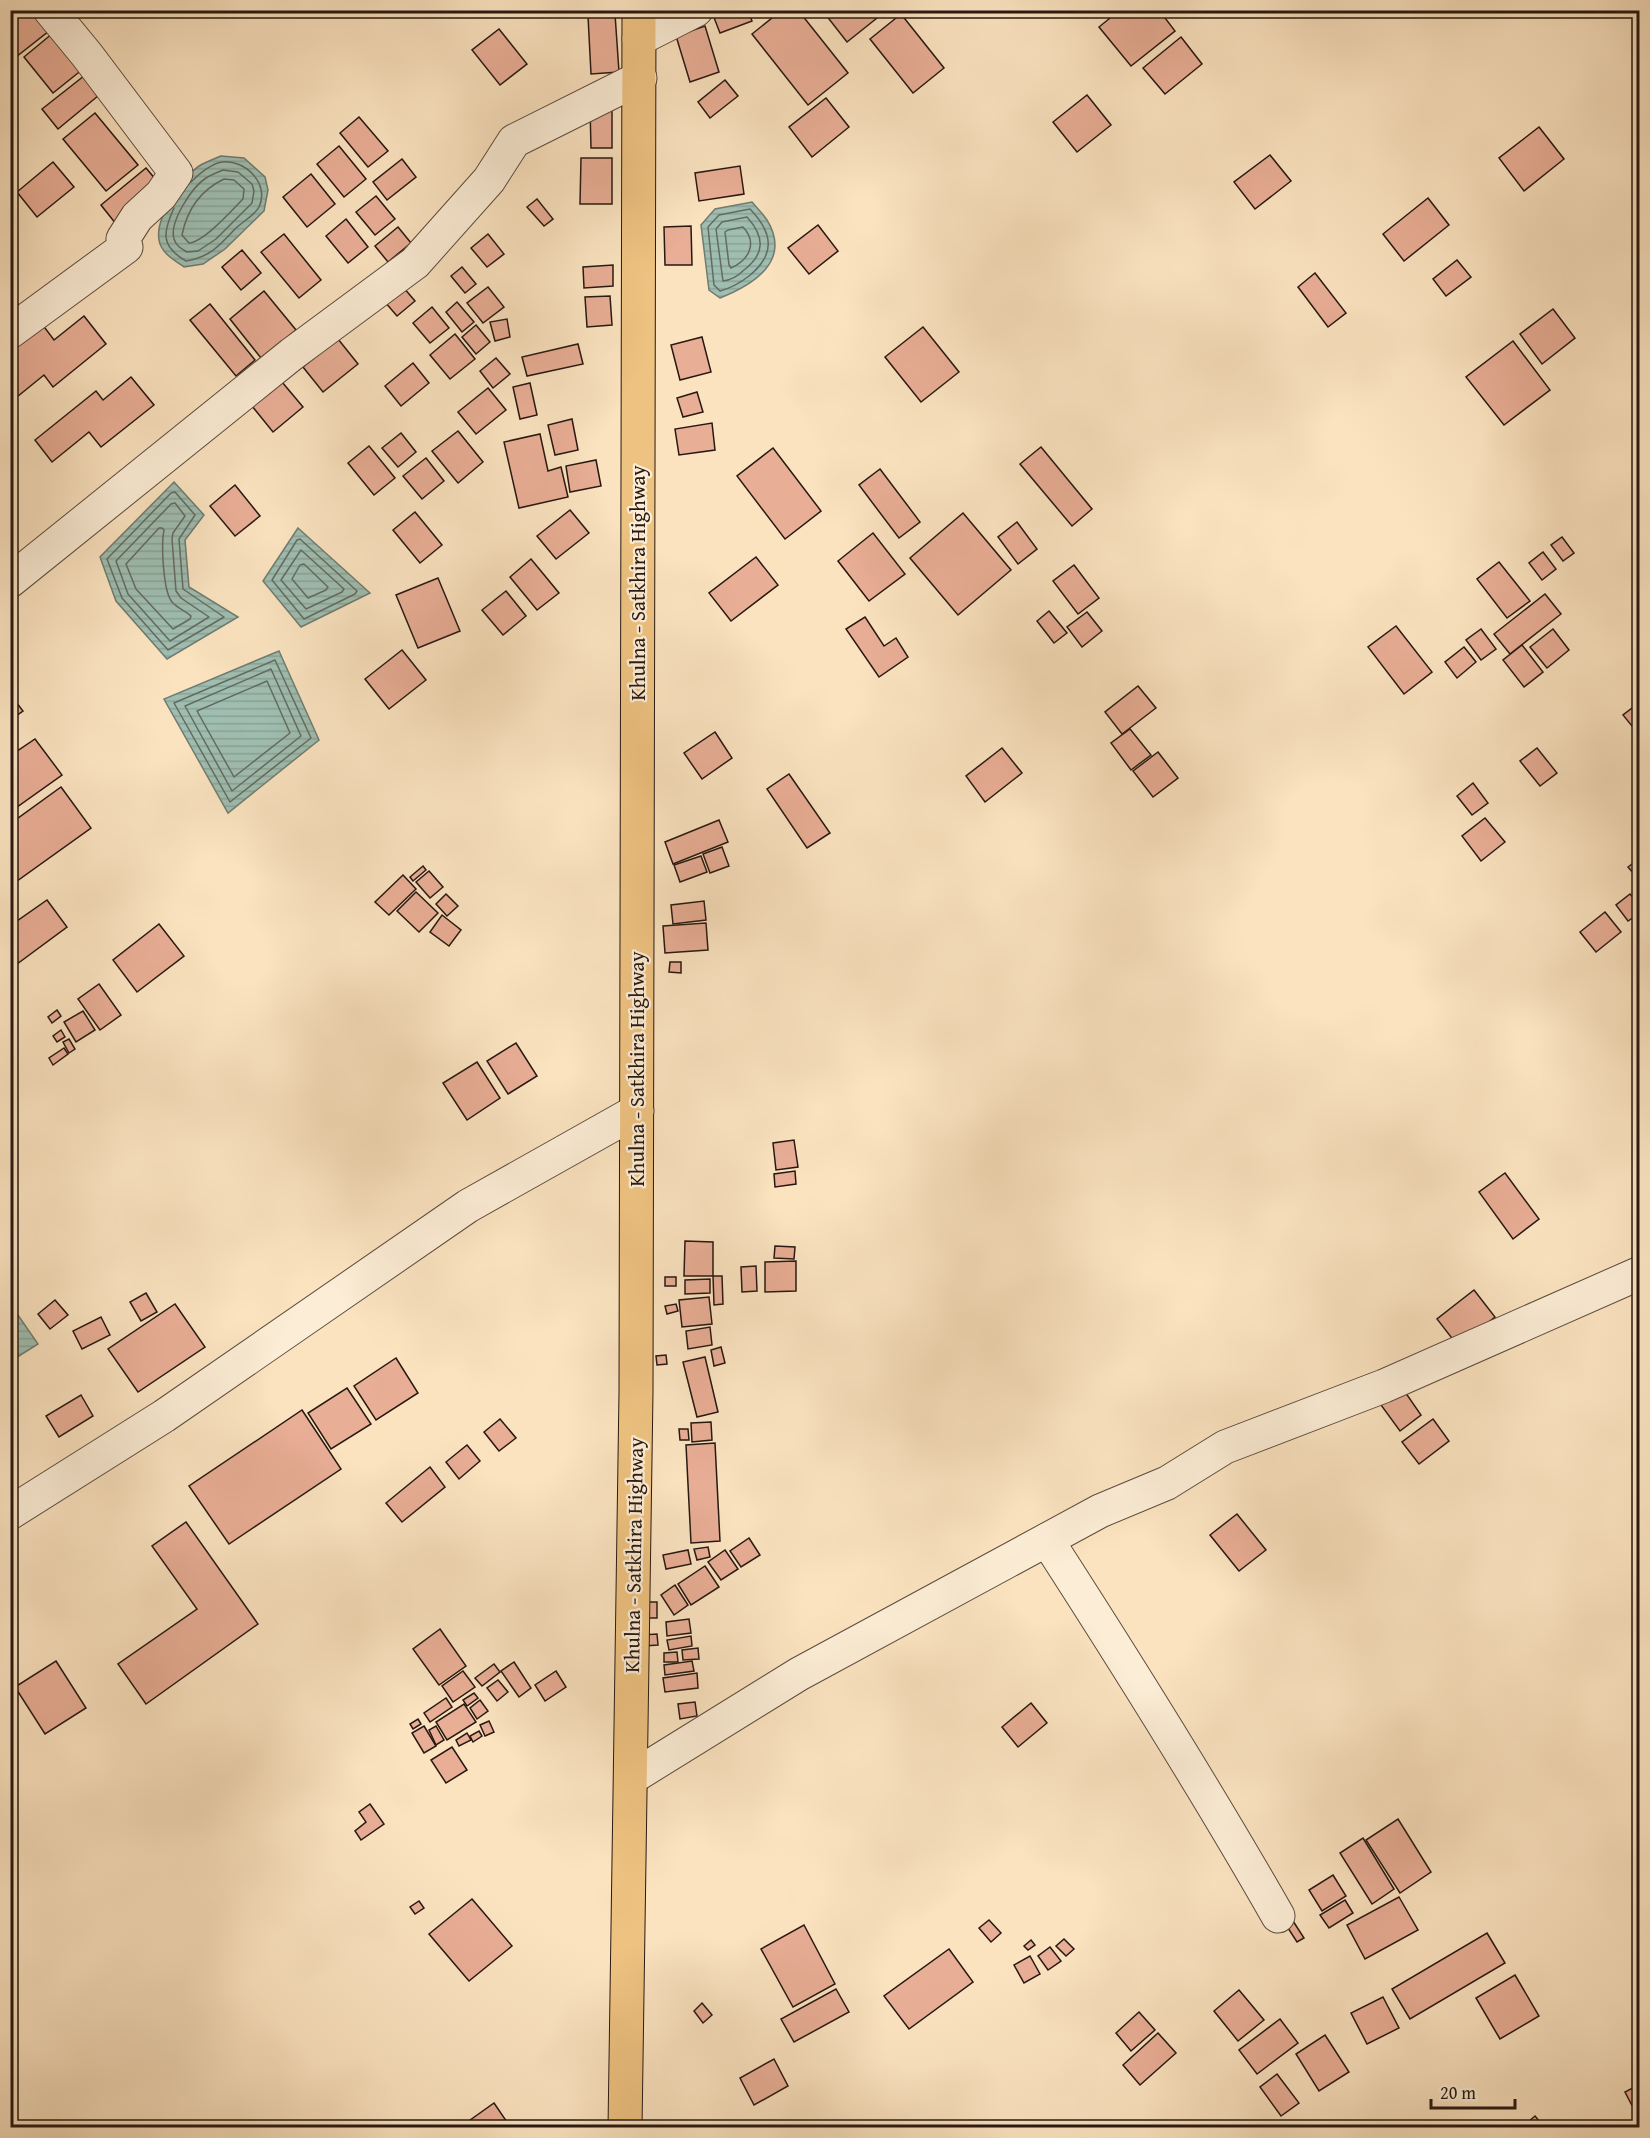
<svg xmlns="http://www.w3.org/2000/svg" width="1650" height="2138" font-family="'Gentium Book Plus',serif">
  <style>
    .water { fill: url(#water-rules); stroke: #6f7c71; stroke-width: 1.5 }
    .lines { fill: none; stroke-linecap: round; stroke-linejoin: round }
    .shore { stroke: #636b61; stroke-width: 1.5 }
    .building { fill: #e9ae96; stroke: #271811; stroke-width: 1.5 }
    .minor-casing { stroke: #5c4b3d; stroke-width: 35 }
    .highway-casing { stroke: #271811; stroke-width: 35 }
    .minor { stroke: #fcedd6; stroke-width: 33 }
    .highway { stroke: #eec280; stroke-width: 33 }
    .labels { text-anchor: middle; stroke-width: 4.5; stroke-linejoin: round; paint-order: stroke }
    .street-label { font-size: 21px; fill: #271811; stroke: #fcedd6 }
  </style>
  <defs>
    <pattern id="water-rules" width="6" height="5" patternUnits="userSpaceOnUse" patternTransform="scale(1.5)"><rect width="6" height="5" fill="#9fbeb1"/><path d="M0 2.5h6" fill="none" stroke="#89a397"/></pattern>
  </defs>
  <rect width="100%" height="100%" fill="#fbe3c0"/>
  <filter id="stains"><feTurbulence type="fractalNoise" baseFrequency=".00333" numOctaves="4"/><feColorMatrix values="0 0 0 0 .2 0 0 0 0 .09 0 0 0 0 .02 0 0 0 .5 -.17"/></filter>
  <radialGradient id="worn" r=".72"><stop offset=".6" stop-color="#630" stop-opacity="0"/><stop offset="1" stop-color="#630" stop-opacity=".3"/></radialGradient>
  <g class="water">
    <path d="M221,156l23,2 21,19 3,13 -4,21 -39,38 -22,15 -19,3c-10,-7 -23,-14 -25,-27 -4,-22 23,-63 40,-74 7,-4 15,-7 22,-10z"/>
    <path d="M752,202c5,6 11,12 15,18 25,41 -14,65 -47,78l-11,-8 -8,-65 14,-16z"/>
    <polygon points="174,482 204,515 185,540 189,587 238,617 167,659 116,601 100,557"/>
    <polygon points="298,528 370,593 301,627 263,581"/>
    <polygon points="279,651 319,740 228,813 164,699"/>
    <polygon points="11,1305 38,1344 11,1361 10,1361"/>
  </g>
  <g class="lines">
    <g class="shore">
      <path d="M223,170l15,2 14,12 2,7 -2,12 -36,36 -18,12 -11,1c-5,-3 -11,-6 -13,-13 -5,-17 18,-52 32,-61 5,-3 12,-6 17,-8z"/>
      <path d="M224,179l10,1 10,9 -1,10c-11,11 -39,43 -54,44l-7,-8c5,-25 19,-45 42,-56z"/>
      <path d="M174,208c-11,24 -14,38 12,53 24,-4 33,-15 49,-32 7,-7 20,-14 24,-22 11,-23 -14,-48 -37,-45 -12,2 -23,12 -31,20"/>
      <path d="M750,209c23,24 26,45 -1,67 -9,7 -18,12 -29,15l-6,-6 -6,-58 11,-12z"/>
      <path d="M747,217c18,20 18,37 -3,53 -6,6 -12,10 -21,11l-7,-52 6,-7z"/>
      <path d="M743,227c15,16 6,33 -12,41l-2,-3 -4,-33 3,-2z"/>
      <polygon points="175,492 195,515 179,539 183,589 224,617 168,650 122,598 107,559 171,493"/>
      <polygon points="175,503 185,516 173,533 172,539 176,591 181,598 209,617 170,641 128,594 116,561 171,504"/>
      <path d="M159,528h3l2,2c-3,14 -1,61 8,72 5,6 14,9 19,14l-1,3 -17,10 -37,-40 -10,-25z"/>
      <polygon points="300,539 357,591 355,594 304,619 272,580 297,540"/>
      <polygon points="301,550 344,589 342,592 306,609 281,580"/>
      <polygon points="304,564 328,587 326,590 308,598 292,579 300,565"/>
      <polygon points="275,660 311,738 230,802 174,703"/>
      <polygon points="271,669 301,736 232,791 185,706"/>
      <polygon points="267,681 290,733 234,777 197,711"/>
    </g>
  </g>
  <g class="building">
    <polygon points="20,10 41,10 54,27 16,57 10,50 10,18"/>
    <polygon points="724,10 748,10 752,21 720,33 713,15"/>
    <polygon points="782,10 798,10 848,73 808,105 752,34"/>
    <polygon points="822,10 887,10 847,42"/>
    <polygon points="1120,10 1159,10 1175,31 1131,66 1099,27"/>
    <polygon points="615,14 619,72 591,74 588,16"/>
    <polygon points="901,14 944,68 913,93 870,39"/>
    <polygon points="705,26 719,72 690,82 676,36"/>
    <polygon points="499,29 527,64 500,85 472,50"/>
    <polygon points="53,33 83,69 53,93 24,57"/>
    <polygon points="1181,37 1202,64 1165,94 1143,68"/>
    <polygon points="89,72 104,91 58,129 42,109"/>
    <polygon points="725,80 738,96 710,118 698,102"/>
    <polygon points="1087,95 1111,125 1077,152 1053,122"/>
    <polygon points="826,98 849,127 812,157 789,127"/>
    <polygon points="612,106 612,148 591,148 590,107"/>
    <polygon points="95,113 138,165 106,191 63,139"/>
    <polygon points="359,117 388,151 368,167 340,133"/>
    <polygon points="1539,127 1564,159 1524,191 1499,158"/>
    <polygon points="339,146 366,179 344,197 317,164"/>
    <polygon points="1270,155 1291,181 1255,209 1234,182"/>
    <polygon points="581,158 612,158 612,204 580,204"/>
    <polygon points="402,159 416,177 387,200 373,182"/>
    <polygon points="53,162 74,187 37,217 17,192"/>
    <polygon points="740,166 744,194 699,201 695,173"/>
    <polygon points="146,168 162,187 116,224 101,205"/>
    <polygon points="311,174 335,204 307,227 283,197"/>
    <polygon points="376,196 395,219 375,235 356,212"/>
    <polygon points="1428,198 1449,225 1404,261 1383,234"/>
    <polygon points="537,199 553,219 544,226 527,207"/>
    <polygon points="346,219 368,247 348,263 326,236"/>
    <polygon points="818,225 838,251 809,274 788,248"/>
    <polygon points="691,226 692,265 665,265 664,227"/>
    <polygon points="398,227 411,243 388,262 375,246"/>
    <polygon points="284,234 321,280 299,298 261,252"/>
    <polygon points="488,234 504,254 487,267 471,248"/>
    <polygon points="242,250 261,273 241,290 222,267"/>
    <polygon points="1457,260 1471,277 1446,296 1433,279"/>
    <polygon points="613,265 613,286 584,288 583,267"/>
    <polygon points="462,267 476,284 465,293 451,276"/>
    <polygon points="1315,273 1346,313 1328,327 1298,287"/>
    <polygon points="403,287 415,301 397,316 385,302"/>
    <polygon points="488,287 504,307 483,323 467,303"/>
    <polygon points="264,291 296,330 261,358 230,319"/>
    <polygon points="10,295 23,310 10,320"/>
    <polygon points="610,296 612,325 587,327 585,297"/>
    <polygon points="457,302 474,322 462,332 446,312"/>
    <polygon points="210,304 255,360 236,376 190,320"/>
    <polygon points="432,307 449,328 430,343 413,323"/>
    <polygon points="1553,309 1575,338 1542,364 1520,334"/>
    <polygon points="84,316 106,344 53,387 44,375 12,401 10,350 42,324 54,340"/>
    <polygon points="507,319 510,337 495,341 490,322"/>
    <polygon points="476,325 490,342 476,354 462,337"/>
    <polygon points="923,327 959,372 921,402 885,357"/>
    <polygon points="455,334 475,359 450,379 430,355"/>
    <polygon points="702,337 711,372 680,380 671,345"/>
    <polygon points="338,339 358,364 323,392 303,367"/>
    <polygon points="1513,341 1550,390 1504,425 1466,377"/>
    <polygon points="578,344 583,364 527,376 522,357"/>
    <polygon points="496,358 510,374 493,388 480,371"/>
    <polygon points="413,363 429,383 401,406 385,386"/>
    <polygon points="131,377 154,405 101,447 89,432 52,462 35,440 96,391 103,400"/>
    <polygon points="282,382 303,407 273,432 252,406"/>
    <polygon points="530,383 537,415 520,419 513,387"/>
    <polygon points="488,388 506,410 476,434 458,412"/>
    <polygon points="697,392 703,412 683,417 677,398"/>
    <polygon points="572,419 578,450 555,455 548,425"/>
    <polygon points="712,423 715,450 679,455 675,429"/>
    <polygon points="458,431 483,462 458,483 432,451"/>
    <polygon points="401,433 416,452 398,467 382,448"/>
    <polygon points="540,434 548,471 561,467 568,497 519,508 504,442"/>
    <polygon points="369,446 395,478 374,495 348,463"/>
    <polygon points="1041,447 1092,509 1072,526 1020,464"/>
    <polygon points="773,448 821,511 785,539 737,476"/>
    <polygon points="426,458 444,481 422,499 403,476"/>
    <polygon points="596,460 601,486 570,492 566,466"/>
    <polygon points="880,469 920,522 899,538 859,485"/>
    <polygon points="235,485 260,516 235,536 210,506"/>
    <polygon points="570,510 589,533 556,559 537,536"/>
    <polygon points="415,512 442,545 420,563 393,530"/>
    <polygon points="963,513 1011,570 958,615 910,558"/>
    <polygon points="1017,522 1037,549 1018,564 998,537"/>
    <polygon points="873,533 905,574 869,601 838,561"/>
    <polygon points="1562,537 1574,553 1563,561 1551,545"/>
    <polygon points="1543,552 1556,569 1542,580 1529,563"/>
    <polygon points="756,557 778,585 731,621 709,593"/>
    <polygon points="531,559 559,593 537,610 510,577"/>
    <polygon points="1499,562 1530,601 1507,618 1477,579"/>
    <polygon points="1074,565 1099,598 1078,614 1053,581"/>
    <polygon points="438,578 460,631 418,648 396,595"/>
    <polygon points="506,591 526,616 503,635 482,610"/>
    <polygon points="1545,594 1561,614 1510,654 1494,634"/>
    <polygon points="1049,611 1067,633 1054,643 1037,621"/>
    <polygon points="1087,612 1102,631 1082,647 1067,627"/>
    <polygon points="865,617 884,646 896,638 908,657 879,677 846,629"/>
    <polygon points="1396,626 1432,672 1404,694 1368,647"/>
    <polygon points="1481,629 1496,649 1481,660 1466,640"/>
    <polygon points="1553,629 1569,650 1547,668 1530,647"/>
    <polygon points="1522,645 1543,672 1524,687 1503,660"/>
    <polygon points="1464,647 1476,662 1457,678 1445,662"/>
    <polygon points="402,650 426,680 389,709 365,679"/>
    <polygon points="1138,686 1156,708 1122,734 1105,712"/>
    <polygon points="10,694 23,711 10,720"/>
    <polygon points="1640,702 1640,736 1623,715"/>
    <polygon points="1130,729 1151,755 1131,770 1111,743"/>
    <polygon points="715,732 732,758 702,779 684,753"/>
    <polygon points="35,739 62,775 10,812 10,756"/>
    <polygon points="1002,748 1022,773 985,802 966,776"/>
    <polygon points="1537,748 1557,773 1540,786 1520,761"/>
    <polygon points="1158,752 1178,778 1153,797 1133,771"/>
    <polygon points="789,774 830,833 807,848 767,789"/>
    <polygon points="1473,783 1488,803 1472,815 1457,796"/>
    <polygon points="61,787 91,828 10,886 10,824"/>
    <polygon points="1485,818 1505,842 1481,861 1462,836"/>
    <polygon points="719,820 728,842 673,864 665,842"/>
    <polygon points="722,847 729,866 710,873 703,854"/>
    <polygon points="701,856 707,872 680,882 674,865"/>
    <polygon points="1640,858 1640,881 1628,867"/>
    <polygon points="423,866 426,870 413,881 410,877"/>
    <polygon points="429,871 443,887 430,898 416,882"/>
    <polygon points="403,875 416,889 389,915 375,902"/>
    <polygon points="416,892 438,913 419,932 397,911"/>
    <polygon points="446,894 458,906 447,916 436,904"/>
    <polygon points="1630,894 1640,905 1640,913 1628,921 1616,905"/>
    <polygon points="47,900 67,927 17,964 10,955 10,926"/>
    <polygon points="704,901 706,920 673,924 671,905"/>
    <polygon points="1605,912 1621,932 1596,952 1580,932"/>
    <polygon points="442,915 461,930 449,946 430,932"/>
    <polygon points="706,923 708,950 665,953 663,926"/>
    <polygon points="159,924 184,956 137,992 113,960"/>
    <polygon points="670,962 681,962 681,973 669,972"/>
    <polygon points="99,984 121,1015 100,1030 78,999"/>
    <polygon points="57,1010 61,1016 52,1023 48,1017"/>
    <polygon points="83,1011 95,1030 76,1042 64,1022"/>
    <polygon points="61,1030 65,1037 57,1042 53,1036"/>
    <polygon points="69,1039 75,1049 69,1053 63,1042"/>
    <polygon points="516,1043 537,1076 508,1094 487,1061"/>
    <polygon points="64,1048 68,1054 53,1065 49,1058"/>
    <polygon points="477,1062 500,1098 467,1120 443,1083"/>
    <polygon points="794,1140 798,1167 776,1170 773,1143"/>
    <polygon points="795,1171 796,1184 775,1187 774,1174"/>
    <polygon points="1505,1173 1539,1219 1513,1239 1479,1192"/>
    <polygon points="685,1241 713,1242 713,1276 684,1276"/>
    <polygon points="775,1246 795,1247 794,1259 774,1258"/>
    <polygon points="796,1261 796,1291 765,1292 765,1262"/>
    <polygon points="756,1266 757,1291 742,1292 741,1267"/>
    <polygon points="713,1276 722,1276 723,1304 714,1305"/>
    <rect x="665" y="1277" width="11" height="9"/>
    <polygon points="710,1279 710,1293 685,1294 685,1280"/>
    <polygon points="1474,1290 1495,1317 1458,1346 1437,1319"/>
    <polygon points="146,1293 157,1312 141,1321 130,1302"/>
    <polygon points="709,1297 712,1324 682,1327 679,1300"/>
    <polygon points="55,1300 68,1315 50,1329 38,1314"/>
    <polygon points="175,1304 205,1347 138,1392 108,1349"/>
    <polygon points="676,1304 678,1311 667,1314 665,1306"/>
    <polygon points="101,1317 110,1335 82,1349 73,1331"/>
    <polygon points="710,1327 712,1345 688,1349 686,1331"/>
    <polygon points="721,1347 725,1363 714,1366 711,1350"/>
    <polygon points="666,1355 667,1364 657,1365 656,1356"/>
    <polygon points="705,1357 718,1412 697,1417 683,1362"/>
    <polygon points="396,1358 418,1393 376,1420 354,1386"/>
    <polygon points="347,1388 371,1424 331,1449 308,1413"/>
    <polygon points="1403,1389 1421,1415 1400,1431 1381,1405"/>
    <polygon points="81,1395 93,1416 59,1437 46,1416"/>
    <polygon points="302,1410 341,1469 229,1544 189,1486"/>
    <polygon points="500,1419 516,1438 499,1451 484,1432"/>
    <polygon points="1433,1419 1449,1441 1419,1464 1402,1442"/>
    <polygon points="711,1422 712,1440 692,1442 691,1423"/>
    <polygon points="679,1429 688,1429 689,1440 680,1440"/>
    <polygon points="715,1443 720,1541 691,1543 686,1445"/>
    <polygon points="467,1445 480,1461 459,1479 446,1462"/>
    <polygon points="430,1467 445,1487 402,1522 386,1503"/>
    <polygon points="1237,1514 1266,1550 1239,1571 1210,1535"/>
    <polygon points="186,1522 258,1624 146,1704 118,1664 197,1609 152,1546"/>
    <polygon points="749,1538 760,1555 741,1567 730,1551"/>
    <polygon points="708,1547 710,1557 697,1560 694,1549"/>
    <polygon points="688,1550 691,1564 666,1569 663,1555"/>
    <polygon points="725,1550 738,1569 721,1580 708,1562"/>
    <polygon points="705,1566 719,1587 691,1605 678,1584"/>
    <polygon points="675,1585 688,1605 674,1615 661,1595"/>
    <rect x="642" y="1602" width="15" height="16"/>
    <polygon points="689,1619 691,1633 667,1636 666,1622"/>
    <polygon points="440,1629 466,1666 439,1685 413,1649"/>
    <polygon points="657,1634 658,1645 644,1646 643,1635"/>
    <polygon points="691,1636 692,1646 669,1650 667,1640"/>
    <polygon points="698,1648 699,1659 683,1660 682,1650"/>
    <polygon points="677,1652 678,1662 664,1662 664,1653"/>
    <polygon points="56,1661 86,1708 45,1734 15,1687"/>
    <polygon points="692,1661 694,1671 665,1675 664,1665"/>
    <polygon points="514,1662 531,1688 519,1697 501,1671"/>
    <polygon points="494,1664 500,1672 482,1686 475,1678"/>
    <polygon points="463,1671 475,1687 453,1702 442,1686"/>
    <polygon points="556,1671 566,1687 545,1701 535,1685"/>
    <polygon points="697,1673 698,1688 665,1692 663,1678"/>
    <polygon points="498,1680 508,1692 497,1701 487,1688"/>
    <polygon points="474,1693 478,1698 467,1706 463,1700"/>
    <polygon points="446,1698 452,1707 430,1722 424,1713"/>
    <polygon points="480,1700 488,1711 477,1719 470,1708"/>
    <polygon points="695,1702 697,1716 680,1719 678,1704"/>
    <polygon points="1031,1703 1047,1723 1018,1747 1002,1727"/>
    <polygon points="464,1704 476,1722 447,1740 436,1722"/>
    <polygon points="418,1719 421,1724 413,1729 410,1724"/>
    <polygon points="489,1721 494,1732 485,1736 480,1725"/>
    <polygon points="424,1726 436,1746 424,1753 412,1733"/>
    <polygon points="436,1726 444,1740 436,1745 429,1730"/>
    <polygon points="479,1731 482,1736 473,1742 470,1736"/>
    <polygon points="467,1733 471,1740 459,1746 456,1740"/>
    <polygon points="452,1747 467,1770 446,1783 431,1760"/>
    <polygon points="370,1804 384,1824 361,1840 355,1831 366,1822 359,1812"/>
    <polygon points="1398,1819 1431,1872 1400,1893 1366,1840"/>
    <polygon points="1363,1838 1394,1889 1372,1904 1340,1853"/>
    <polygon points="1333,1875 1346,1896 1322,1911 1309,1890"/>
    <polygon points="1399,1897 1418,1930 1365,1959 1347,1925"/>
    <polygon points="472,1899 512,1946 469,1981 429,1934"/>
    <polygon points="1345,1900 1353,1913 1329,1928 1320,1915"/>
    <polygon points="419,1901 424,1908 415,1914 410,1907"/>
    <polygon points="989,1920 1001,1933 991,1942 979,1928"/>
    <polygon points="1293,1921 1304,1938 1297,1942 1286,1925"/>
    <polygon points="804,1925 835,1984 793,2007 761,1949"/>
    <polygon points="1487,1933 1505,1963 1410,2019 1392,1989"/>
    <polygon points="1064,1939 1074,1949 1066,1956 1056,1946"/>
    <polygon points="1031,1940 1035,1945 1028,1950 1024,1946"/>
    <polygon points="1050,1947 1061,1961 1048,1970 1038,1956"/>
    <polygon points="949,1949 973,1982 909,2029 884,1996"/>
    <polygon points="1030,1956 1040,1974 1024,1983 1014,1965"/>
    <polygon points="1515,1975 1539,2016 1500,2039 1476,1998"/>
    <polygon points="836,1989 849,2012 794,2042 781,2019"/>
    <polygon points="1239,1990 1264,2020 1238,2041 1214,2011"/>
    <polygon points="1383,1997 1399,2028 1367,2044 1351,2013"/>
    <polygon points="702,2003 712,2015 703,2023 694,2011"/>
    <polygon points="1139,2012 1155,2030 1131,2051 1116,2033"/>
    <polygon points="1280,2019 1298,2043 1257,2074 1239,2050"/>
    <polygon points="1158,2033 1176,2053 1140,2085 1123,2065"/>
    <polygon points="1325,2035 1349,2072 1319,2091 1296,2054"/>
    <polygon points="774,2059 788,2086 754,2105 740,2078"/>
    <polygon points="1277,2074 1299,2103 1281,2116 1260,2087"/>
    <polygon points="1640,2084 1640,2121 1625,2092"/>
    <polygon points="494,2103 511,2128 459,2128"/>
    <polygon points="1535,2116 1545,2128 1521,2128"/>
  </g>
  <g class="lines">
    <defs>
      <g id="minor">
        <polyline points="639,39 696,10"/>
        <polyline points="10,332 126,247 123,239 137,217 161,195 176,173 87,55 50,10"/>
        <polyline points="10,581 292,354 415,263 489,180 514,141 640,78"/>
        <polyline points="10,1513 164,1416 468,1206 637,1111"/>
        <path d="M1047,1540c80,124 158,248 231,376"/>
        <polyline points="631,1778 799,1674 1100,1511 1167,1483 1225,1447 1384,1386 1640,1273"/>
      </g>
      <polyline id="highway" points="625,2128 636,1392 639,10"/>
    </defs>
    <use href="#minor" class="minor-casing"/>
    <use href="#highway" class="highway-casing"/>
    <use href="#minor" class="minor"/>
    <use href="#highway" class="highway"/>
  </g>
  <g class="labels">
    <g class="street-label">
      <text transform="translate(638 583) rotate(-90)" y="7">Khulna - Satkhira Highway</text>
      <text transform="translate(637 1069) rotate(-90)" y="7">Khulna - Satkhira Highway</text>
      <text transform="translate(634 1555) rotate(-89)" y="7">Khulna - Satkhira Highway</text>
    </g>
  </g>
  <rect width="1650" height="2138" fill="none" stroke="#fbe3c0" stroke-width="36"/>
  <rect x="12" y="12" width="1626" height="2114" fill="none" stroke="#271811" stroke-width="3"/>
  <rect x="18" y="18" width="1614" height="2102" fill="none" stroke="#271811" stroke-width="1.5"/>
  <path d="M1431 2099v9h84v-9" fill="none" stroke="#271811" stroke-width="3"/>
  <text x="1440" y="2099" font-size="18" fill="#271811" stroke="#fcedd6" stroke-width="4.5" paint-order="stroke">20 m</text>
  <rect width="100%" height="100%" filter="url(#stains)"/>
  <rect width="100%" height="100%" fill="url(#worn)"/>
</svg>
